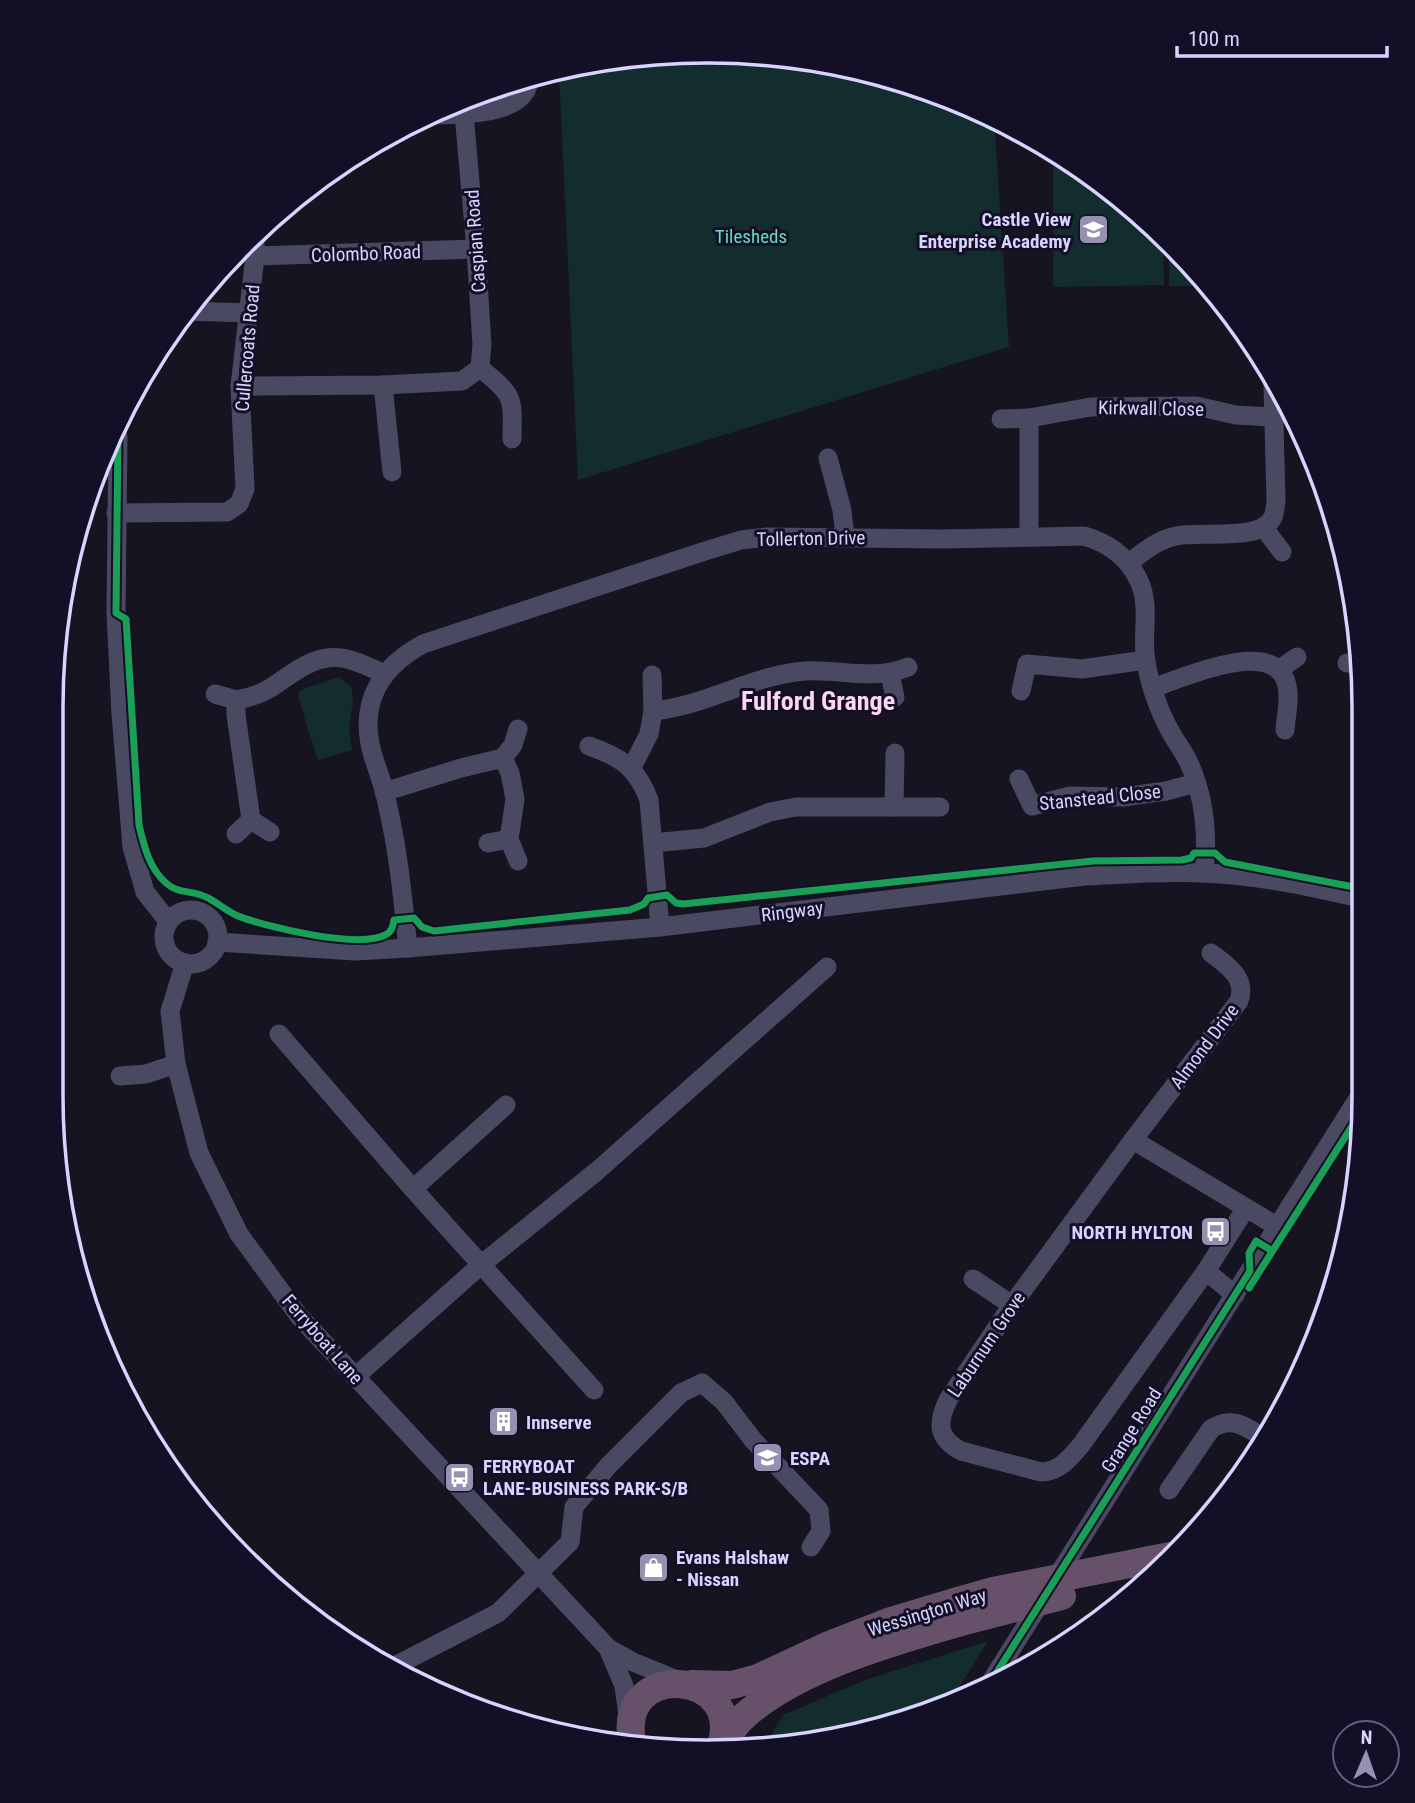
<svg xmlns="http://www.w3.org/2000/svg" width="1415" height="1803" font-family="'Roboto Condensed',sans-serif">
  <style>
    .green { fill: #132c2d }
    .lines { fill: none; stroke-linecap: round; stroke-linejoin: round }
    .minor { stroke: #4a4962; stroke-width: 19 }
    .highway { stroke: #67516a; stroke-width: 28 }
    .highway-bridge { stroke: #67516a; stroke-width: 28 }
    .cycleway-casing { stroke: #130f26; stroke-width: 11 }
    .cycleway { stroke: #1a9f57; stroke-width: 7 }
    .labels { text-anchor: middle; stroke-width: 6; stroke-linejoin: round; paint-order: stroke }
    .poi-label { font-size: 19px; font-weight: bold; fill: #d9d4ff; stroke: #130f26; text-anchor: start }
    .park-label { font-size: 19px; fill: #5fe0c0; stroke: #130f26 }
    .street-label { font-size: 19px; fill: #d9d4ff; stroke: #130f26 }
    .district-label { font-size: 26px; font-weight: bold; fill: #ffd6f0; stroke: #130f26 }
    .rim { fill: none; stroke: #d9d4ff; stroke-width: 3.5 }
  </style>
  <rect width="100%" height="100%" fill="#161421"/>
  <g class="green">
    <polygon points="750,52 877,73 994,117 1009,347 578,480 559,71 621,56"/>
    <polygon points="529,78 511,104 431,115 496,86"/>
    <polygon points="1053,152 1107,186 1163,239 1164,285 1053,287"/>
    <polygon points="1169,244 1201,274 1210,286 1169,286"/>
    <polygon points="339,677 352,688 353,700 349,729 352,750 318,760 298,697 300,690"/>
    <polygon points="988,1641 952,1699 878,1730 765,1745 783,1715 865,1680"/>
  </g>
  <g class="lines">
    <g class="minor">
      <path d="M431,115c27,-1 97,2 98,-37"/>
      <polyline points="255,256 476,249"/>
      <polyline points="185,311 249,313"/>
      <path d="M480,368c34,28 33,28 32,71"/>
      <polyline points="383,385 392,472"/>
      <polyline points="240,386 383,385 462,381 480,368 482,344 476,249 464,114"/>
      <polyline points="1001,419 1029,418 1091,407 1196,406 1236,415 1272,417"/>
      <polyline points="118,436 116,613 121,714 132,847 145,892 168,921"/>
      <polyline points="828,458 842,510 845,537"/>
      <polyline points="116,513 227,512 239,504 245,489 240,386 255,256 255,234"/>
      <polyline points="1264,528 1282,552"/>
      <polyline points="1029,537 1029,418"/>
      <path d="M1129,563c14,-11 28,-23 47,-27 24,-6 85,7 97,-19 2,-4 2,-11 3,-16l-3,-117"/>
      <polyline points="1347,663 1363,663"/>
      <polyline points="1280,669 1297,657"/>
      <polyline points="890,674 895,697"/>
      <path d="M1153,688c29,-10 119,-51 133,-6 5,14 0,33 -1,48"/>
      <polyline points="1021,691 1027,664 1082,669 1145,660"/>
      <polyline points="215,694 236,700"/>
      <path d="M653,711c53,-5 99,-36 152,-40 36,-2 69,10 103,-4"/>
      <path d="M589,746c32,11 48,22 60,54l11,127"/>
      <polyline points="503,758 513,745 518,729"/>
      <polyline points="631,769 649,734 653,711 652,675"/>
      <polyline points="1019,779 1032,806 1070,796 1123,797 1166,791 1196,783"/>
      <polyline points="384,792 461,768 503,758 510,773 515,799 509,839 518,861"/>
      <polyline points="894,807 895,753"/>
      <path d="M270,832l-19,-12 -15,-105v-15c13,-2 25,-6 36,-13 24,-16 45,-35 75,-28 13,3 25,9 37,15"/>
      <polyline points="236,834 251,820"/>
      <polyline points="488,843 509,839"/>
      <polyline points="653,843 704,838 770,812 796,807 940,807"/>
      <circle cx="191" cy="937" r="27"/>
      <path d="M217,942l138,9 53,-3 252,-21 425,-51c40,-2 80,-5 119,-3 54,2 107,14 160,26"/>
      <path d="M408,948c-4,-37 -7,-74 -14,-111 -3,-16 -6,-32 -10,-47 -4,-15 -11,-31 -14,-46 -9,-46 14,-79 53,-100l279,-92 39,-12 26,-3 174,2 143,-3c25,7 44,21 55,45 12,25 2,54 7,80 3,22 13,50 24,70 6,11 14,21 19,32 16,35 19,72 15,110"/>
      <polyline points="185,963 170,1011 176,1064 199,1153 239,1234 299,1316 608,1648 633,1662 682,1682"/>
      <polyline points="279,1034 413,1189 594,1390"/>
      <polyline points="120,1076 146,1074 176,1064"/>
      <path d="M1133,1140l106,-139c8,-23 -11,-35 -28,-48"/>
      <polyline points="413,1189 506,1105"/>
      <path d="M1246,1208l-40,63 -125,174c-12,14 -21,26 -40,27l-80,-21c-24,-13 -24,-28 -13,-51l64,-95 121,-165 145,87"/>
      <polyline points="1206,1271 1235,1295"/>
      <polyline points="973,1279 1012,1305"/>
      <polyline points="355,1377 482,1264 597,1171 827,967"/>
      <path d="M1169,1490l42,-61c21,-14 36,-2 54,10"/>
      <polyline points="608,1648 624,1686 629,1724"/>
      <polyline points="389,1669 498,1613 570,1542 574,1507 608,1466 681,1393 702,1383 724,1402 753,1440 819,1510 821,1531 811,1547"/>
      <polyline points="990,1683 1364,1089"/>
    </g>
    <g class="highway">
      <polyline points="692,1684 732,1685 758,1678 829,1645 888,1622 958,1601"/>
      <path d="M632,1742c-16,-84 116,-72 88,6"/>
      <path d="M722,1744c6,-8 12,-18 19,-25 53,-50 151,-77 220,-97"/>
    </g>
    <g class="highway-bridge">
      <polyline points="958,1601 993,1591 1170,1556"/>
      <polyline points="961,1622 1062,1596"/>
    </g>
    <defs>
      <g id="cycleway">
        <path d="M118,436l-2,177 10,6 13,206c5,21 10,43 27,58 12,11 26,7 40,14 11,5 20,14 32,19 28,11 123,34 149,18 5,-3 6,-8 7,-14l20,-2 8,9 12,4 196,-21 14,-6 4,-6 19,-3 9,8 7,1 410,-43 89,-1 9,-2 3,-5h21l10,9 139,27"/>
        <polyline points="1249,1288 1363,1109"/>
        <polyline points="990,1683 1250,1271 1249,1253 1256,1241 1272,1251"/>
      </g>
    </defs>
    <use href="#cycleway" class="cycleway-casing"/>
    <use href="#cycleway" class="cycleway"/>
  </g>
  <defs>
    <symbol id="school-square" viewBox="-11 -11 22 22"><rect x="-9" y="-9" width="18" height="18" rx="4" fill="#9591b1" stroke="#130f26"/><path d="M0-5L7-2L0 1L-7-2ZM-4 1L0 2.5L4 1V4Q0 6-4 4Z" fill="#fff"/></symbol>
    <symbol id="bus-square" viewBox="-11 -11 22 22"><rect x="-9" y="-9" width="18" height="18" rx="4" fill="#9591b1" stroke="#130f26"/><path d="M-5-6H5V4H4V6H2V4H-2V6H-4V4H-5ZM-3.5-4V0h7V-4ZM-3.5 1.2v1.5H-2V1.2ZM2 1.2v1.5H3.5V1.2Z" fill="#fff"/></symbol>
    <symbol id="building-square" viewBox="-11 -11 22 22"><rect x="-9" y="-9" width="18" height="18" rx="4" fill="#9591b1" stroke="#130f26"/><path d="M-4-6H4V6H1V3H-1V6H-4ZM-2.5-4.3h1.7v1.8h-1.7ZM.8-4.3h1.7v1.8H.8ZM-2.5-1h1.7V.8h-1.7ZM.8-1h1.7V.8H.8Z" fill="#fff"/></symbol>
    <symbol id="university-square" viewBox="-11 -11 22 22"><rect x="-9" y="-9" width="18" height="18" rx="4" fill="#9591b1" stroke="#130f26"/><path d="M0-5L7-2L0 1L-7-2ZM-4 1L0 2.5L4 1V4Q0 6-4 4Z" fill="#fff"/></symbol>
    <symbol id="shop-square" viewBox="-11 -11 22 22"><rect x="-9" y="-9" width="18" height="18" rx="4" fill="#9591b1" stroke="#130f26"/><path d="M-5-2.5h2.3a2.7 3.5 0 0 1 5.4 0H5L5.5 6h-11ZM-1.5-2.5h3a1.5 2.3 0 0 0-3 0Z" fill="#fff"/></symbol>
  </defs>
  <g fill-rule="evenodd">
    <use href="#school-square" x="1076" y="212" width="35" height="35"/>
    <use href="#bus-square" x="1198" y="1214" width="35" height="35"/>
    <use href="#building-square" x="486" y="1404" width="35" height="35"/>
    <use href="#university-square" x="750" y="1440" width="35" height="35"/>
    <use href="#bus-square" x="442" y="1460" width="35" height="35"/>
    <use href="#shop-square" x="636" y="1550" width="35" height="35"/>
  </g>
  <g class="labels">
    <g class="poi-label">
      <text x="1071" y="226" text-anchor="end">Castle View<tspan x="1071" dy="22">Enterprise Academy</tspan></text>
      <text x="1193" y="1239" text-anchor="end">NORTH HYLTON</text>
      <text x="526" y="1429">Innserve</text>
      <text x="790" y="1465">ESPA</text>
      <text x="483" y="1473">FERRYBOAT<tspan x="483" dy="22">LANE-BUSINESS PARK-S/B</tspan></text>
      <text x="676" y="1564">Evans Halshaw<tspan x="676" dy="22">- Nissan</tspan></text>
    </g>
    <g class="park-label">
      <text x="751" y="243">Tilesheds</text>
    </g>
    <g class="street-label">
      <text transform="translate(475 241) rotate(-94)" y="7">Caspian Road</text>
      <text transform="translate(366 253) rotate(-2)" y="7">Colombo Road</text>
      <text transform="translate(247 348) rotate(-85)" y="7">Cullercoats Road</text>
      <text transform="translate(1151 408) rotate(1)" y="7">Kirkwall Close</text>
      <text transform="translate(811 538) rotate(-1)" y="7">Tollerton Drive</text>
      <text transform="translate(1100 797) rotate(-6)" y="7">Stanstead Close</text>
      <text transform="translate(792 911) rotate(-7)" y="7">Ringway</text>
      <text transform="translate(1204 1046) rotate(-53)" y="7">Almond Drive</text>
      <text transform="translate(323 1339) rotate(49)" y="7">Ferryboat Lane</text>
      <text transform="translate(986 1344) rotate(-56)" y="7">Laburnum Grove</text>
      <text transform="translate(1131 1430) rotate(-58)" y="7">Grange Road</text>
      <text transform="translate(927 1612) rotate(-17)" y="7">Wessington Way</text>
    </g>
    <g class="district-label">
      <text x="818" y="710">Fulford Grange</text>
    </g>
  </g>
  <path d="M0 0H1415V1803H0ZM707 63H708A644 644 0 0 1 1352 707V1096A644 644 0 0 1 708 1740H707A644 644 0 0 1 63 1096V707A644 644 0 0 1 707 63Z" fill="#130f26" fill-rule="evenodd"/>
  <path class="rim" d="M707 63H708A644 644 0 0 1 1352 707V1096A644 644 0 0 1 708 1740H707A644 644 0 0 1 63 1096V707A644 644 0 0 1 707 63Z"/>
  <g transform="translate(1366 1754) rotate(2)"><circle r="33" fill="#130f26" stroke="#625e7d" stroke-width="2"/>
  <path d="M0-5L12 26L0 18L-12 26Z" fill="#9591b1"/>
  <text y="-10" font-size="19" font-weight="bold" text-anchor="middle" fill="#d9d4ff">N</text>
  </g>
  <path d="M1177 46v10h210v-10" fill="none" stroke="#d9d4ff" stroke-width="3.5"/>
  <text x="1188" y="46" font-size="21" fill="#d9d4ff" stroke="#130f26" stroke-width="5" paint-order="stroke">100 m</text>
</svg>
